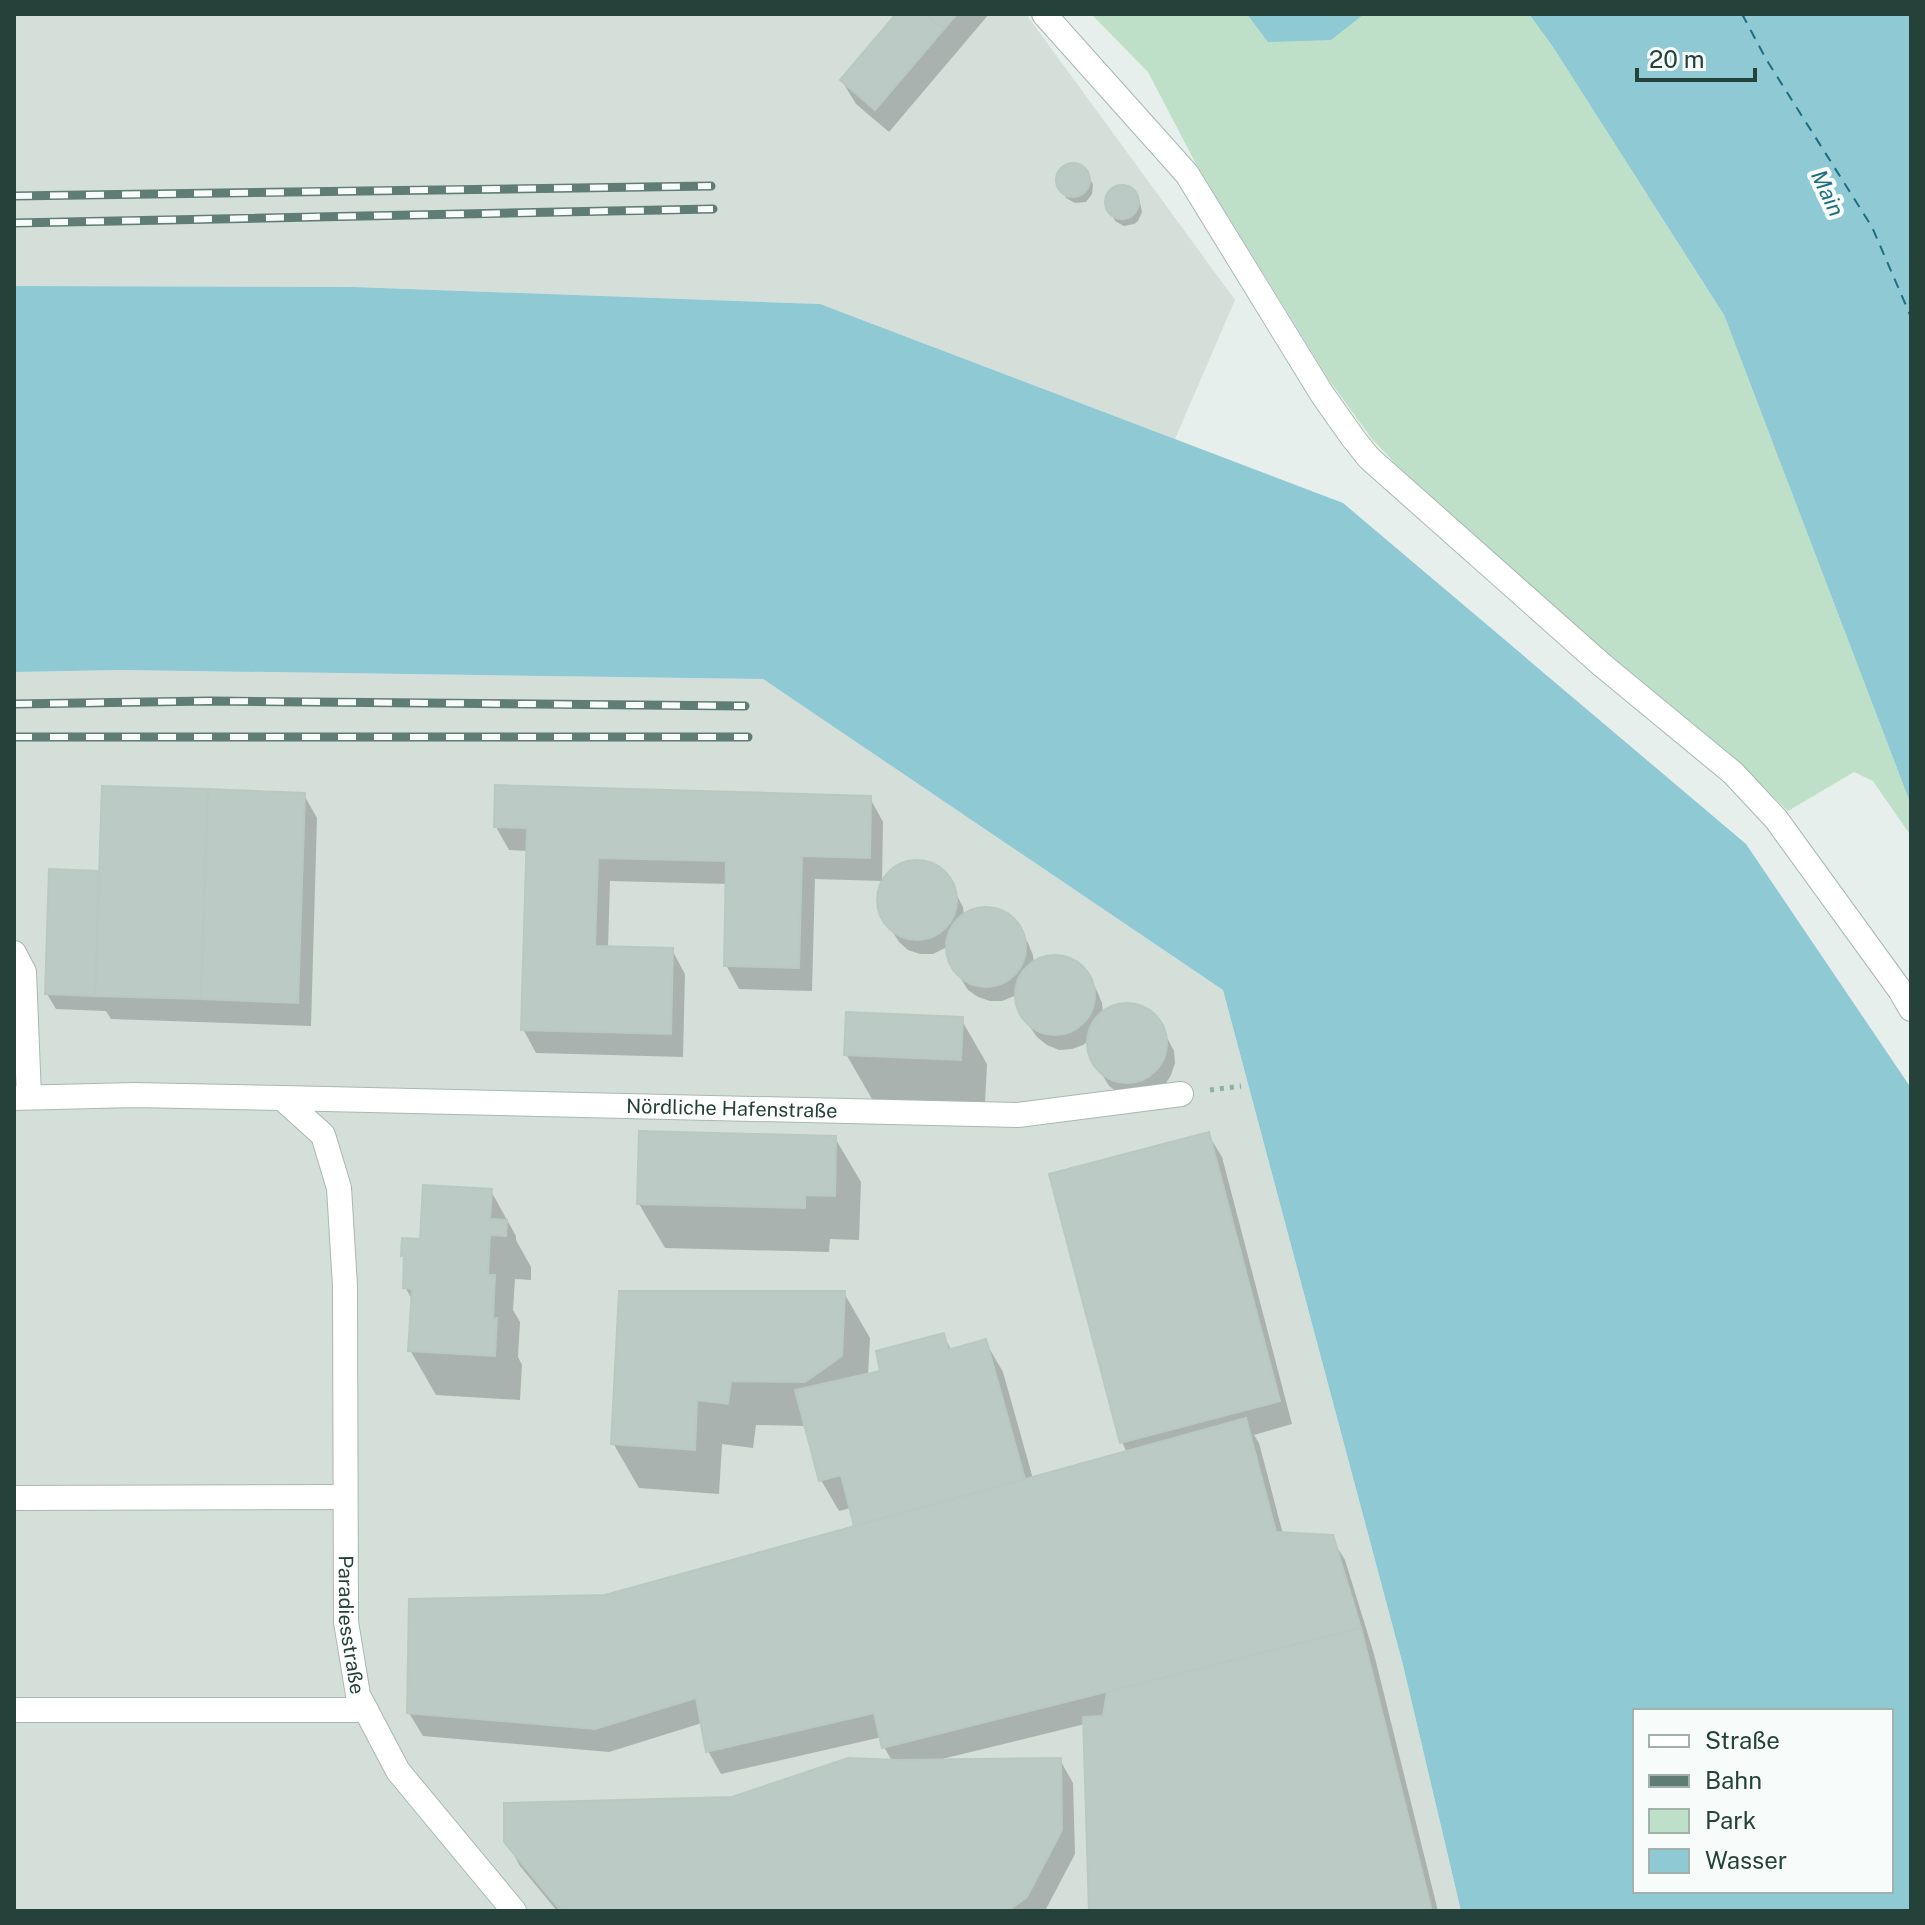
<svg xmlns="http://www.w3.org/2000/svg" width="1925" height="1925" font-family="'Public Sans',sans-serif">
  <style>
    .built { fill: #d4dfda }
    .green { fill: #bfe0c8 }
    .water { fill: #8ec9d4; fill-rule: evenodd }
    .shadow { fill: #0003 }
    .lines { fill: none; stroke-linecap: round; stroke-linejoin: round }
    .ferry { stroke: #1c6f80; stroke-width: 2; stroke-dasharray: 10 8; stroke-linecap: butt }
    .building { fill: #bbcac4; stroke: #b8c9c2; stroke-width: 2 }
    .minor-casing { stroke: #a8b8b2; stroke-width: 26 }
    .path { stroke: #86b3a5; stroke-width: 5; stroke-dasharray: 4 6; stroke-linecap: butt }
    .minor { stroke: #fff; stroke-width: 24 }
    .rail-casing { stroke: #5f7d75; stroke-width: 9 }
    .rail { stroke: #f7fbf9; stroke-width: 6; stroke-dasharray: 18; stroke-linecap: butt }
    .labels { text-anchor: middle; stroke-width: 8; stroke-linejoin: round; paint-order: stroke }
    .street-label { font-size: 20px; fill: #24423a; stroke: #f7fbf9 }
    .water-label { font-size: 22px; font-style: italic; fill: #1c6f80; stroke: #f7fbf9 }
  </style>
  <rect width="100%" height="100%" fill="#e6efeb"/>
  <g class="built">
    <polygon points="14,14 1026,14 1235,300 1175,439 820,304 354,287 14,286"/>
    <polygon points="121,670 763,679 1223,990 1403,1665 1461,1911 14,1911 14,672"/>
  </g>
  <polygon class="green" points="1091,14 1529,14 1553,47 1724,315 1911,805 1911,836 1873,781 1854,772 1788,811 1730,754 1596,652 1430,500 1372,439 1329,380 1196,164 1148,72"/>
  <g class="water">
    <polygon points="1247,14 1364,14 1331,40 1268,42"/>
    <polygon points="1529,14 1911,14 1911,805 1724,315 1553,47"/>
    <path d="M14,286l340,1 466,17 523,199 403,341 165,244v823h-450l-58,-246 -180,-675 -460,-311 -642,-9 -107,2zM1635,1711h256v180h-256z"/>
  </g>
  <g class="shadow">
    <polygon points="899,14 989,14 889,132 856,104 842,81"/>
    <polygon points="1074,165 1083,168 1093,184 1092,194 1086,202 1075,203 1066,198 1058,180 1062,170"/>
    <polygon points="1123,187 1127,188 1135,195 1140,203 1142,212 1138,221 1134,224 1124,226 1115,221 1107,202 1108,198 1114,189"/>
    <polygon points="304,795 317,818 311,1026 111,1019 106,1011 56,1009 47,994 51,872 101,873"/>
    <polygon points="870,798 883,822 882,881 815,879 812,991 739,989 726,965 728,884 610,881 608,948 672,950 685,974 683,1057 536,1053 523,1029 528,851 509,850 496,827"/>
    <polygon points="917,862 930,864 941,870 949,880 963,907 964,916 974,911 987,909 999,912 1010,917 1018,927 1028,943 1033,955 1034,964 1044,959 1056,957 1068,960 1079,966 1088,975 1097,991 1102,1003 1103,1013 1115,1007 1128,1005 1140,1007 1151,1013 1159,1022 1174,1051 1175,1063 1171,1075 1165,1085 1119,1093 1109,1086 1092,1058 1090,1040 1083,1045 1072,1049 1059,1050 1047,1045 1037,1037 1030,1027 1021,1011 1017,995 1002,1001 990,1001 978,997 968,990 961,979 951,962 947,947 933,954 920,954 908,950 899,942 882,915 879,903 880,890 882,881 894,869 905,864"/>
    <polygon points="961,1019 987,1064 985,1104 872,1099 846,1054"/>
    <polygon points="14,1035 16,1038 15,1097 14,1097"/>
    <polygon points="1208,1134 1222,1157 1292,1424 1254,1435 1259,1443 1283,1534 1331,1537 1345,1560 1374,1654 1438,1911 1091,1911 1085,1724 942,1759 942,1761 1060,1760 1073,1783 1075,1854 1045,1911 557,1911 520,1866 506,1841 733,1799 892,1761 884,1747 882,1737 721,1774 708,1751 702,1723 609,1752 423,1736 409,1713 606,1597 856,1528 851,1508 839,1511 821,1480 807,1426 756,1425 753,1448 722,1444 719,1494 639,1488 613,1443 844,1293 870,1338 868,1375 882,1372 943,1335 952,1351 985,1341 1003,1372 1033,1479 1127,1453 1122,1442"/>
    <polygon points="835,1138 861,1182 859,1240 830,1239 829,1252 665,1248 639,1204"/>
    <polygon points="491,1191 516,1236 516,1240 531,1267 531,1280 515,1279 513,1310 520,1322 518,1357 522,1365 520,1400 436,1395 410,1350 413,1301 405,1287 406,1260 403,1255"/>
  </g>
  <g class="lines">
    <polyline class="ferry" points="1742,14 1766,59 1872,227 1911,317"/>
  </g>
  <g class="building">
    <polygon points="896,14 926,14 944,29 875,110 840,80"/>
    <polygon points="926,14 957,14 944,29"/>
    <circle cx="1073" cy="180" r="17"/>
    <circle cx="1122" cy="202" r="17"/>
    <polygon points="495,785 871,796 870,858 802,856 799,968 724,966 726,861 598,858 595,946 673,948 671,1034 521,1030 527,828 494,827"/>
    <polygon points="102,786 208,789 201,999 95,996"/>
    <polygon points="208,789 305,793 298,1003 201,999"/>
    <circle cx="917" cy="900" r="40"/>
    <polygon points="49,869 99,871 95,996 45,994"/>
    <circle cx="986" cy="947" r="40"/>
    <circle cx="1055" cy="995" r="40"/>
    <circle cx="1127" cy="1043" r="40"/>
    <polygon points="846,1012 963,1017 961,1060 844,1055"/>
    <polygon points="639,1131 836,1136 835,1196 805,1195 805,1208 637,1204"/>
    <polygon points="1209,1132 1280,1401 1120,1443 1049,1174"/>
    <polygon points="423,1185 492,1189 490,1219 507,1220 506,1236 490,1235 488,1275 495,1275 493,1319 497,1318 495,1356 408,1351 412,1289 403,1288 404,1255 401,1256 402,1238 420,1239"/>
    <polygon points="619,1291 845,1291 842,1356 805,1382 731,1381 728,1404 697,1400 695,1450 611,1444"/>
    <polygon points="944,1333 948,1350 986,1339 1025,1479 854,1526 841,1475 819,1481 795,1390 880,1371 876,1351"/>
    <polygon points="1246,1418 1276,1532 1333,1535 1361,1628 882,1748 874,1713 706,1752 696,1698 595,1729 407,1713 409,1599 605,1595"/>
    <polygon points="1361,1628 1432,1911 1089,1911 1083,1717 1103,1716 1107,1692"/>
    <polygon points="848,1758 899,1760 1061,1758 1062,1830 1027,1897 1008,1911 561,1911 504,1842 504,1803 732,1797"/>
  </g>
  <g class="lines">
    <defs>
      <g id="minor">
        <polyline points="1044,14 1187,174 1322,394 1353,438 1369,458 1602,665 1733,773 1776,819 1900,990 1911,1009"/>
        <polyline points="14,953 24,972 29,1097"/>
        <path id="s1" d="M14,1098l121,-3 147,3 41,37 16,53 6,98 1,336 12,73 40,76 116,140"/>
        <path id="s2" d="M282,1098l736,17 163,-21"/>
        <polyline points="14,1498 345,1497"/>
        <polyline points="14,1710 366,1710"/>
      </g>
    </defs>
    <use href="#minor" class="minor-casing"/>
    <polyline class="path" points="1210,1090 1241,1086"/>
    <use href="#minor" class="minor"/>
    <defs>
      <g id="rail">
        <polyline points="14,196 711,186"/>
        <polyline points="14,223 713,209"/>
        <polyline points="14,704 210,701 745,706"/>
        <polyline points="14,737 748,737"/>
      </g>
    </defs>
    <use href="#rail" class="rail-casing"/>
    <use href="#rail" class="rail"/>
  </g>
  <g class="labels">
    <g class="street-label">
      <text dy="7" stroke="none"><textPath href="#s2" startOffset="450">Nördliche Hafenstraße</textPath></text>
      <text dy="7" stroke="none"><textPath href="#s1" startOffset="816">Paradiesstraße</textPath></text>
    </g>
    <g class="water-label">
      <text transform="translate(1828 193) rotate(65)" y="8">Main</text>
    </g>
  </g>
  <rect width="1925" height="1925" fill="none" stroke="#24423a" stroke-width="32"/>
  <rect x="1633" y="1709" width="260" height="184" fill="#f7fbf9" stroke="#a3b1ad" stroke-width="2"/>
  <rect x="1649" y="1735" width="40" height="12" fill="#ffffff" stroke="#a3b1ad" stroke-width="2"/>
  <text x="1705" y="1749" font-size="24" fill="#24423a">Straße</text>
  <rect x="1649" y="1775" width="40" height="12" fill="#5f7d75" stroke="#a3b1ad" stroke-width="2"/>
  <text x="1705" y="1789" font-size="24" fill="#24423a">Bahn</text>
  <rect x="1649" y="1809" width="40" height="24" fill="#bfe0c8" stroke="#a3b1ad" stroke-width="2"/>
  <text x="1705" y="1829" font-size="24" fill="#24423a">Park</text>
  <rect x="1649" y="1849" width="40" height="24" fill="#8ec9d4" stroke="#a3b1ad" stroke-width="2"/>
  <text x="1705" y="1869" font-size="24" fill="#24423a">Wasser</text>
  <path d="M1637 68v12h118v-12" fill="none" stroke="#24423a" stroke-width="4"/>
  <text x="1649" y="68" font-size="24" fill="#24423a" stroke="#f7fbf9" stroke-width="6" paint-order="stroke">20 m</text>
</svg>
